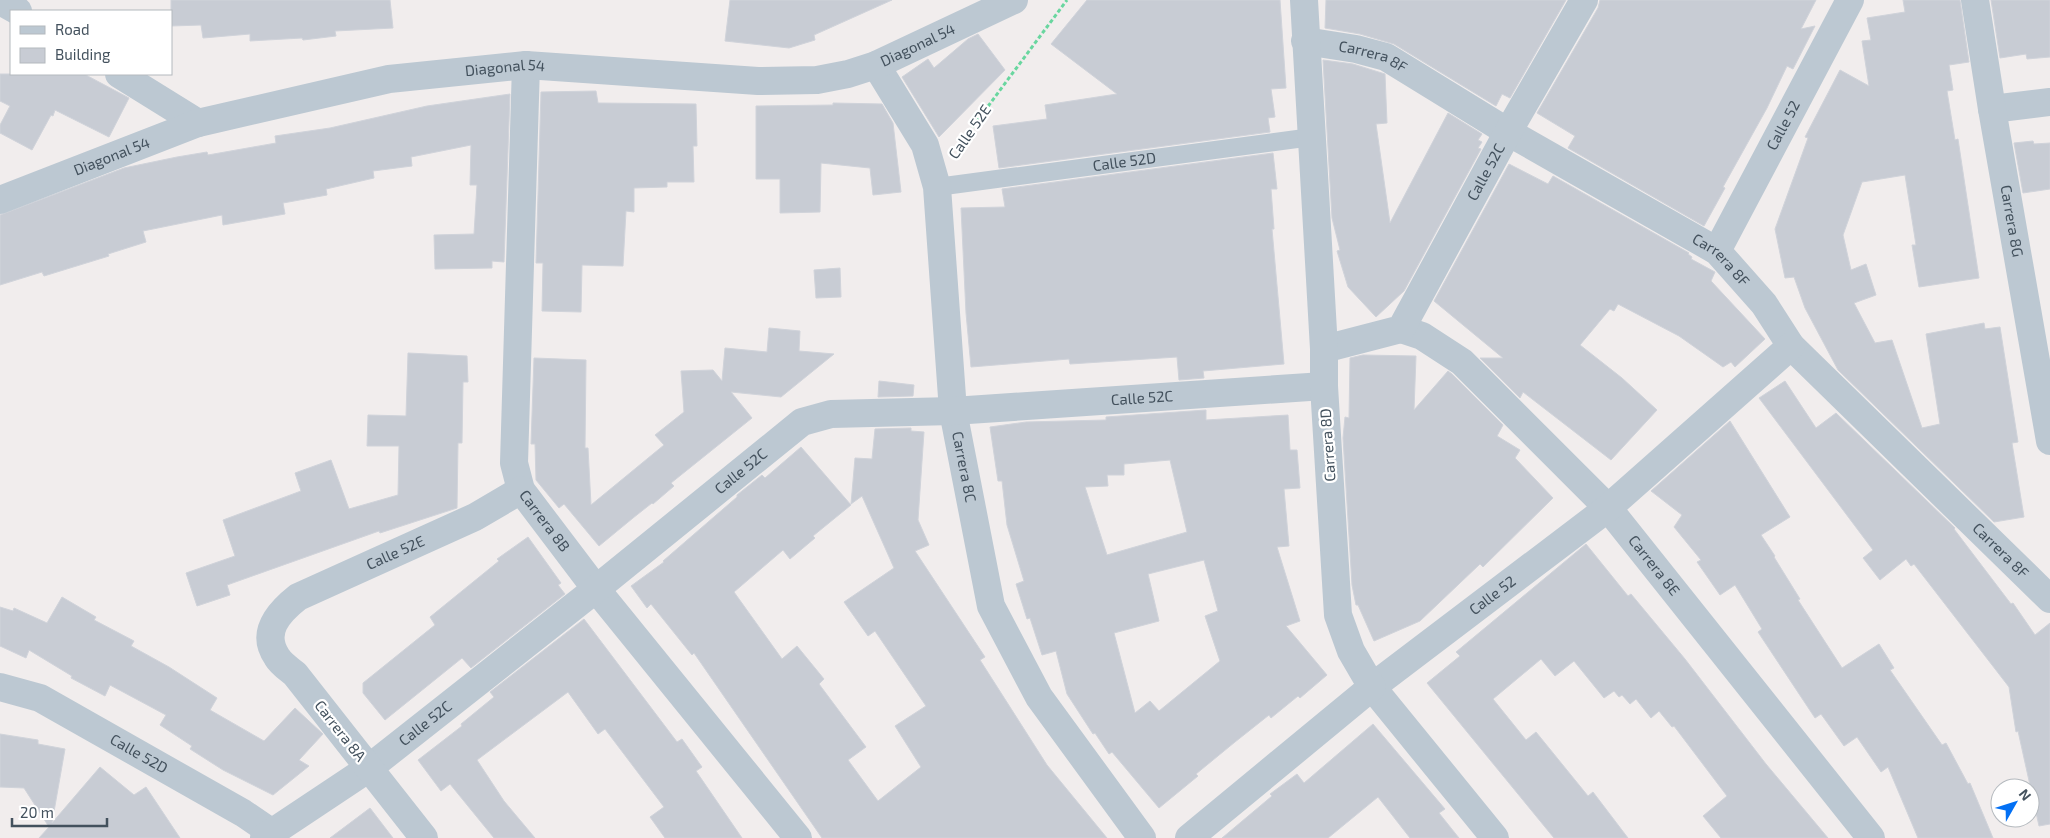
<svg xmlns="http://www.w3.org/2000/svg" width="2050" height="838" font-family="'Exo 2',sans-serif">
  <style>
    .building { fill: #c8ccd4; stroke: #d0d3da; fill-rule: evenodd }
    .lines { fill: none; stroke-linecap: round; stroke-linejoin: round }
    .path { stroke: #69d69f; stroke-width: 3; stroke-dasharray: 4 2.5; stroke-linecap: butt }
    .service { stroke: #bcc8d2; stroke-width: 18 }
    .minor { stroke: #bcc8d2; stroke-width: 28 }
    .tertiary { stroke: #bcc8d2; stroke-width: 28 }
    .labels { text-anchor: middle; stroke-width: 4.5; stroke-linejoin: round; paint-order: stroke }
    .street-label { font-size: 15px; fill: #43515d; stroke: #fff }
  </style>
  <rect width="100%" height="100%" fill="#f1eded"/>
  <g class="building">
    <polygon points="171,0 390,0 393,28 335,31 336,36 303,40 302,38 250,41 250,34 203,38 201,25 171,26"/>
    <polygon points="730,0 892,0 814,35 815,40 789,48 725,41"/>
    <polygon points="1087,0 1280,0 1286,88 1271,89 1275,117 1268,118 1270,132 999,168 993,126 1047,119 1045,105 1117,94 1051,44"/>
    <polygon points="1326,0 1566,0 1510,98 1502,94 1496,106 1394,44 1360,34 1325,28"/>
    <polygon points="1600,0 1816,0 1801,29 1815,26 1793,69 1787,66 1767,108 1723,187 1725,188 1704,226 1568,148 1575,136 1537,113 1598,8"/>
    <polygon points="1903,0 1960,0 1969,62 1949,65 1953,90 1947,91 1955,140 1958,139 1979,278 1919,287 1912,245 1916,245 1905,175 1862,182 1843,235 1851,270 1866,264 1876,295 1854,303 1875,343 1892,340 1922,428 1940,424 1926,334 1984,323 1985,329 2000,327 2018,442 2012,443 2024,517 1994,522 1838,370 1805,308 1794,277 1785,278 1775,229 1808,138 1805,137 1840,70 1869,86 1862,41 1871,40 1867,18 1905,12"/>
    <polygon points="1991,0 2050,0 2050,57 2027,59 2026,54 2000,58"/>
    <polygon points="978,34 1005,70 939,137 902,77 928,59 934,68 968,39"/>
    <polygon points="1323,60 1353,64 1385,74 1387,123 1376,124 1390,223 1448,113 1482,134 1478,140 1482,142 1478,148 1481,149 1404,291 1376,317 1348,287 1337,251 1340,250 1332,218"/>
    <polygon points="0,74 84,74 129,98 109,137 55,110 53,116 51,115 32,150 0,133 0,125 10,106 0,101"/>
    <polygon points="596,91 598,103 696,104 697,146 693,146 694,182 667,182 667,187 634,188 634,212 626,211 623,266 582,265 581,312 542,311 543,263 536,263 541,92"/>
    <polygon points="510,94 504,262 492,261 492,268 435,269 434,235 474,234 477,185 470,185 471,145 411,157 412,166 373,171 374,178 326,189 327,195 283,203 285,214 223,225 222,215 143,231 146,242 108,254 109,256 44,276 42,272 0,285 0,215 124,168 177,157 207,152 208,155 276,143 275,136 330,128 427,106"/>
    <polygon points="833,103 882,104 893,123 901,192 873,195 870,168 821,163 820,212 780,213 780,179 756,179 756,106 833,105"/>
    <polygon points="2033,141 2034,144 2050,143 2050,189 2023,193 2014,143"/>
    <polygon points="1273,153 1277,189 1271,189 1274,229 1272,229 1284,364 1203,371 1204,378 1179,380 1177,357 1070,364 1069,359 971,367 966,313 961,208 1005,207 1002,189"/>
    <polygon points="1509,164 1548,184 1553,176 1689,253 1688,254 1692,257 1691,259 1715,272 1711,281 1765,339 1735,367 1731,362 1723,367 1679,336 1618,304 1614,311 1610,309 1580,345 1622,378 1657,410 1611,460 1523,392 1520,398 1480,358 1503,358 1434,301"/>
    <polygon points="840,268 841,297 816,298 814,270"/>
    <polygon points="769,328 800,331 799,351 834,354 781,397 731,392 752,418 671,483 674,486 653,504 652,503 633,518 599,546 564,504 559,508 536,480 535,444 531,444 534,358 586,360 585,448 588,448 591,505 664,445 655,435 684,412 681,371 713,370 722,381 725,348 767,352"/>
    <polygon points="408,353 467,356 468,382 463,382 462,443 458,443 457,508 380,533 379,531 227,585 230,595 197,606 186,573 235,556 223,520 301,491 295,473 331,460 349,509 398,495 399,446 367,446 368,415 406,416"/>
    <polygon points="1363,355 1416,356 1414,410 1448,371 1452,374 1503,425 1497,436 1520,450 1515,458 1553,498 1483,567 1480,564 1420,621 1374,641 1358,605 1356,605 1352,585 1343,438 1345,417 1349,418 1350,358"/>
    <polygon points="879,381 914,385 913,396 878,397"/>
    <polygon points="1785,381 1816,428 1836,413 1955,528 1954,529 2011,604 2013,603 2035,635 2050,623 2050,824 2039,826 2018,731 2016,732 2009,687 1914,564 1911,566 1906,559 1880,580 1863,558 1873,550 1759,398"/>
    <path d="M1206,410v10l82,-5 2,35h7l3,38 -16,1 5,57 -12,1 23,74 -14,5 41,49 -27,23 -2,-2 -27,22 -2,-3 -34,27 -39,32 2,2 -39,32 -47,-56 -3,2 -14,-21 -2,1 -26,-40 -11,-43 -14,4 -12,-37 -3,1 -11,-35 8,-3 -17,-56 -5,-44h-4l-8,-54 36,-5 80,-2v-3zM1170,460l17,72 -80,23 -22,-68 23,-1 -1,-11h17v-11zM1204,560l14,51 -13,5 15,45 -61,50 -9,-10 -15,12 -21,-80 45,-12 -11,-47z"/>
    <polygon points="1730,421 1790,517 1761,535 1775,556 1774,557 1800,599 1798,600 1842,668 1879,644 1894,668 1890,670 1942,745 1946,743 1968,784 1970,783 1993,838 1918,838 1888,767 1881,772 1857,737 1844,746 1821,714 1815,718 1758,632 1762,629 1735,585 1720,595 1697,562 1701,560 1674,527 1682,515 1651,491"/>
    <polygon points="911,428 911,431 924,432 918,520 929,545 915,551 985,657 980,660 1047,765 1107,838 822,838 694,653 692,655 651,604 647,608 631,586 664,562 663,561 737,497 737,495 762,475 765,478 801,447 851,505 813,536 815,538 790,559 783,550 734,592 782,659 797,646 824,679 819,684 866,747 848,760 878,801 921,767 895,726 926,706 875,631 868,636 844,602 894,568 862,496 851,504 855,458 872,459 875,429"/>
    <polygon points="528,537 561,583 558,585 565,594 471,668 462,658 385,720 363,693 363,683 435,625 430,617 499,561 497,559"/>
    <polygon points="1586,544 1628,596 1631,594 1685,659 1766,764 1828,838 1721,838 1703,816 1727,796 1674,726 1672,727 1659,711 1651,718 1636,699 1630,704 1622,695 1619,697 1614,691 1604,698 1574,661 1555,676 1541,659 1493,699 1526,740 1536,732 1588,796 1593,792 1628,838 1554,838 1427,683 1460,656 1456,652"/>
    <polygon points="62,597 96,617 94,620 134,641 131,646 169,667 217,698 210,710 264,741 295,708 323,734 299,760 309,766 273,795 223,770 190,749 192,746 160,725 166,715 110,685 105,696 71,678 72,676 29,650 26,658 0,646 0,607 13,611 14,608 47,623"/>
    <polygon points="584,619 677,742 682,739 702,767 696,771 742,838 665,838 650,817 664,807 605,729 598,734 568,692 477,760 504,801 535,838 494,838 450,784 441,791 418,760 462,726 461,724 494,697 490,692"/>
    <polygon points="1373,724 1445,809 1439,813 1459,838 1410,838 1378,797 1328,838 1222,838 1272,796 1270,794 1297,774 1304,783"/>
    <polygon points="0,734 38,740 38,744 65,749 52,823 100,767 134,795 146,787 180,838 39,838 49,827 24,788 0,787"/>
    <polygon points="370,808 393,838 330,838"/>
  </g>
  <g class="lines">
    <polyline class="path" points="957,148 1067,0"/>
    <path class="service" id="s1" d="M937,187l375,-50"/>
    <g class="minor">
      <polyline points="0,1 18,11"/>
      <path id="s2" d="M1305,41l51,8 30,8 122,75 209,119 47,53 27,42 259,253"/>
      <path id="s3" d="M526,65l-12,398 7,27 75,99 202,249"/>
      <path id="s4" d="M876,65l49,80 12,42 16,224 38,195 48,91 103,141"/>
      <polyline points="119,74 198,123"/>
      <polyline points="1992,109 2050,102"/>
      <path id="s5" d="M0,200l198,-77 191,-44 137,-14 232,16 59,-1 31,-6 28,-9 138,-65"/>
      <path id="s6" d="M1717,251l133,-251"/>
      <path id="s7" d="M1401,329l21,7 40,26 146,146 263,330"/>
      <path id="s8" d="M1324,349l77,-20 107,-197 76,-132"/>
      <path id="s9" d="M0,687l40,11 203,115 28,19"/>
      <path id="s10" d="M264,838l105,-70 227,-179 206,-167 29,-8 122,-3 371,-25"/>
      <path id="s11" d="M424,838l-129,-164c-6,-5 -14,-10 -18,-17 -17,-25 2,-45 21,-60l177,-80 46,-27"/>
      <path id="s12" d="M1495,838l-123,-151 236,-179 183,-162"/>
    </g>
    <g class="tertiary">
      <path id="s13" d="M1975,0l17,109 58,332"/>
      <polyline points="1189,838 1372,687 1351,651 1338,615 1324,386 1324,349 1304,0"/>
    </g>
  </g>
  <g class="labels">
    <g class="street-label">
      <text dy="5" stroke="none"><textPath href="#s5" startOffset="945">Diagonal 54</textPath></text>
      <text dy="5" stroke="none"><textPath href="#s2" startOffset="70">Carrera 8F</textPath></text>
      <text dy="5" stroke="none"><textPath href="#s5" startOffset="525">Diagonal 54</textPath></text>
      <text dy="5" stroke="none"><textPath href="#s6" startOffset="142">Calle 52</textPath></text>
      <text transform="translate(970 132) rotate(-55)" y="5">Calle 52E</text>
      <text dy="5" stroke="none"><textPath href="#s5" startOffset="120">Diagonal 54</textPath></text>
      <text dy="5" stroke="none"><textPath href="#s1" startOffset="189">Calle 52D</textPath></text>
      <text dy="5" stroke="none"><textPath href="#s8" startOffset="258">Calle 52C</textPath></text>
      <text dy="5" stroke="none"><textPath href="#s13" startOffset="224">Carrera 8G</textPath></text>
      <text dy="5" stroke="none"><textPath href="#s2" startOffset="475">Carrera 8F</textPath></text>
      <text dy="5" stroke="none"><textPath href="#s10" startOffset="1022">Calle 52C</textPath></text>
      <text transform="translate(1328 445) rotate(-94)" y="5">Carrera 8D</text>
      <text dy="5" stroke="none"><textPath href="#s4" startOffset="419">Carrera 8C</textPath></text>
      <text dy="5" stroke="none"><textPath href="#s10" startOffset="602">Calle 52C</textPath></text>
      <text dy="5" stroke="none"><textPath href="#s3" startOffset="465">Carrera 8B</textPath></text>
      <text dy="5" stroke="none"><textPath href="#s2" startOffset="880">Carrera 8F</textPath></text>
      <text dy="5" stroke="none"><textPath href="#s11" startOffset="412">Calle 52E</textPath></text>
      <text dy="5" stroke="none"><textPath href="#s7" startOffset="350">Carrera 8E</textPath></text>
      <text dy="5" stroke="none"><textPath href="#s12" startOffset="346">Calle 52</textPath></text>
      <text dy="5" stroke="none"><textPath href="#s10" startOffset="198">Calle 52C</textPath></text>
      <text transform="translate(340 731) rotate(52)" y="5">Carrera 8A</text>
      <text dy="5" stroke="none"><textPath href="#s9" startOffset="155">Calle 52D</textPath></text>
    </g>
  </g>
  <rect x="10" y="10" width="162" height="65" fill="#ffffff" stroke="#b4b9be"/>
  <rect x="20" y="26" width="25" height="8" fill="#bcc8d2" stroke="#b4b9be"/>
  <text x="55" y="35" font-size="15" fill="#43515d">Road</text>
  <rect x="20" y="48" width="25" height="15" fill="#c8ccd4" stroke="#b4b9be"/>
  <text x="55" y="60" font-size="15" fill="#43515d">Building</text>
  <g transform="translate(2015 803) rotate(51)"><circle r="24" fill="#ffffff" stroke="#b4b9be"/>
  <path d="M0-4L9 19L0 12L-9 19Z" fill="#0370f4"/>
  <text y="-8" font-size="14" font-weight="bold" text-anchor="middle" fill="#43515d">N</text>
  </g>
  <path d="M12 818v8h95v-8" fill="none" stroke="#43515d" stroke-width="2.5"/>
  <text x="20" y="818" font-size="15" fill="#43515d" stroke="#ffffff" stroke-width="4" paint-order="stroke">20 m</text>
</svg>
